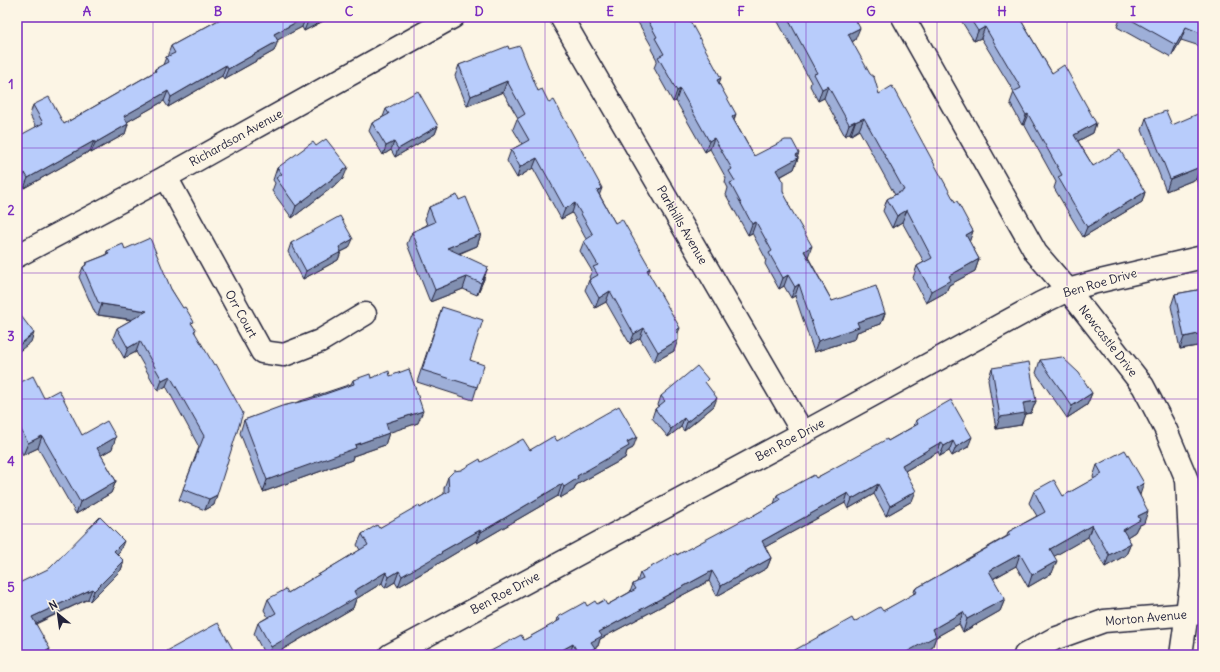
<svg xmlns="http://www.w3.org/2000/svg" width="1220" height="672" font-family="Delius,sans-serif">
  <style>
    .lines { fill: none; stroke-linecap: round; stroke-linejoin: round }
    .minor-casing { stroke: #22223b; stroke-width: 25 }
    .minor { stroke: #fcf5e5; stroke-width: 22 }
    .wall { fill: #9eafd8; stroke: #22223b }
    .shaded-wall { fill: #818fb0; stroke: #22223b }
    .building { fill: #b8ccfb; stroke: #22223b }
    .grid { fill: none; stroke: #7b2cbf; stroke-width: 1; stroke-opacity: 0.55 }
    .labels { text-anchor: middle; stroke-width: 3; stroke-linejoin: round; paint-order: stroke }
    .street-label { font-size: 12px; fill: #22223b; stroke: #fcf5e5 }
    .neatline { fill: none; stroke: #7b2cbf; stroke-width: 1.5 }
    .grid-label { font-size: 13px; text-anchor: middle; font-weight: bold; fill: #7b2cbf }
  </style>
  <rect width="100%" height="100%" fill="#fcf5e5"/>
  <filter id="ink" filterUnits="userSpaceOnUse"><feTurbulence type="fractalNoise" baseFrequency=".025" numOctaves="2"/><feDisplacementMap in="SourceGraphic" scale="8" xChannelSelector="R" yChannelSelector="G"/><feConvolveMatrix kernelMatrix="1 2 1 2 8 2 1 2 1" color-interpolation-filters="sRGB"/></filter>
  <g filter="url(#ink)">
    <g class="lines">
      <defs>
        <g id="minor">
          <polyline points="561,17 803,433"/>
          <polyline points="903,17 1036,253 1068,290 1143,386 1166,430 1187,480 1192,577 1181,655"/>
          <polyline points="166,177 262,352 284,355 320,341 365,314"/>
          <polyline points="17,256 166,177 453,17"/>
          <polyline points="390,655 803,433 1041,303 1068,290 1096,282 1203,257"/>
          <polyline points="1025,655 1054,639 1104,621 1203,613"/>
        </g>
      </defs>
      <use href="#minor" class="minor-casing"/>
      <use href="#minor" class="minor"/>
    </g>
    <g class="wall">
      <polygon points="224,17 331,17 304,31 302,27 277,40 274,51 224,79 222,76 168,107 164,101 127,122 128,124 125,134 91,153 90,151 24,188 21,183 36,127 30,115 33,105 64,124 154,72 155,69 163,65 166,57 167,57 171,46"/>
      <polygon points="635,17 683,17 719,83 734,120 754,156 798,157 798,158 794,169 780,177 783,192 789,205 808,257 832,301 885,313 881,324 857,332 855,339 814,352 795,296 791,298 784,286 779,289 765,264 766,259 752,233 748,235 726,195 728,188 725,182 726,178 710,149 705,152 676,101 673,102 654,68 657,60 651,49 652,47"/>
      <polygon points="779,17 854,17 855,40 852,42 879,94 955,202 973,231 969,241 979,259 975,271 949,285 946,292 926,303 913,278 917,266 924,262 902,222 892,228 883,211 887,199 895,195 859,130 851,135 850,133 845,136 824,98 818,101 810,86 811,82 777,20"/>
      <polygon points="964,17 1019,17 1052,73 1096,123 1093,133 1078,141 1093,166 1145,192 1142,202 1083,237 1054,188 1056,182 1024,124 1022,125 1010,103 1014,92 981,38 974,41 962,22"/>
      <polygon points="1121,17 1203,17 1203,47 1181,40 1171,57 1117,27"/>
      <polygon points="509,49 538,91 599,194 615,223 650,268 648,273 678,333 674,351 654,362 640,338 630,344 606,302 595,308 585,290 589,280 590,279 589,277 592,271 580,251 584,241 586,239 572,213 561,219 533,168 517,178 507,161 511,150 522,144 513,129 517,119 518,118 503,92 467,106 455,76 459,65"/>
      <polygon points="386,109 438,126 435,134 395,157 391,150 383,155 369,131 372,123 383,117"/>
      <polygon points="1146,118 1172,125 1203,121 1203,197 1196,179 1166,191 1142,130"/>
      <polygon points="316,146 343,179 292,218 272,191 275,183 273,180 277,168"/>
      <polygon points="459,200 481,234 477,246 459,254 484,279 477,295 463,289 430,302 407,244 412,232 427,225 425,219 429,207"/>
      <polygon points="291,243 349,248 341,252 338,260 303,279 288,252"/>
      <polygon points="125,249 171,289 193,326 195,332 214,505 205,510 179,500 199,447 166,386 158,391 136,352 124,358 113,338 117,328 131,320 98,315 95,313 79,277 83,267 85,266 86,263 106,255 107,251"/>
      <polygon points="1203,289 1203,345 1180,349 1171,306 1175,294"/>
      <polygon points="442,307 470,360 477,387 473,400 417,382"/>
      <polygon points="1040,360 1092,393 1087,405 1067,418 1036,373"/>
      <polygon points="992,368 1036,401 1031,413 1025,414 1021,425 996,429 988,380"/>
      <polygon points="390,376 418,423 389,432 385,445 353,456 352,460 263,492 240,433 244,420 351,384 353,380"/>
      <polygon points="17,384 44,398 82,435 112,449 101,455 116,481 111,493 76,514 38,448 23,455 17,443"/>
      <polygon points="706,385 714,406 684,431 681,427 668,437 652,418 655,409 659,406 658,405 661,396"/>
      <polygon points="916,420 968,447 952,456 949,451 940,456 938,452 905,471 912,501 886,516 874,494 848,509 845,503 765,547 771,558 767,568 717,596 709,581 600,639 598,646 594,648 592,655 570,655 570,654 567,655 488,655 489,652 524,640 557,622 558,617 587,606 597,604 607,605 630,592 633,584 637,582 640,573 677,555 749,518 774,504 777,495 816,478 888,441 914,426"/>
      <polygon points="557,441 633,448 627,451 625,458 576,485 574,490 560,498 558,496 477,543 476,541 439,563 438,564 398,587 395,582 385,588 382,583 356,599 353,608 273,655 265,655 254,634 258,623 268,617 264,610 268,599 288,593 360,550 357,545 362,534 379,528 420,508 444,494 444,488 448,477 461,470 481,462 530,450"/>
      <polygon points="1097,465 1140,495 1144,523 1138,526 1135,532 1127,537 1131,543 1126,555 1105,567 1088,537 1054,556 1052,573 1028,587 1016,566 993,579 1005,599 1000,611 963,632 959,624 936,637 932,648 854,622 883,611 913,595 915,589 1007,536 1008,532 1037,516 1029,503 1034,491 1063,496 1094,479 1093,477"/>
      <polygon points="120,551 117,554 124,561 121,570 90,601 88,599 36,624 48,655 17,655 17,584"/>
    </g>
    <g class="shaded-wall">
      <polygon points="306,17 302,27 270,44 274,34"/>
      <polygon points="316,17 331,17 304,31 308,21"/>
      <polygon points="985,27 981,38 974,41 978,31"/>
      <polygon points="1186,27 1181,40 1171,57 1176,45"/>
      <polygon points="860,28 855,40 844,46 848,34"/>
      <polygon points="278,41 274,51 224,79 228,69"/>
      <polygon points="226,65 222,76 168,107 171,97"/>
      <polygon points="721,78 717,89 717,80"/>
      <polygon points="507,81 503,92 467,106 471,96"/>
      <polygon points="828,86 824,98 818,101 822,89"/>
      <polygon points="680,89 676,101 673,102 677,91"/>
      <polygon points="168,91 164,101 120,126 124,116"/>
      <polygon points="736,114 732,126 732,117"/>
      <polygon points="1028,114 1024,124 1022,125 1026,115"/>
      <polygon points="864,118 859,130 851,135 855,122"/>
      <polygon points="855,121 850,133 845,136 849,124"/>
      <polygon points="1096,123 1093,133 1070,145 1074,135"/>
      <polygon points="128,124 125,134 91,153 95,143"/>
      <polygon points="438,126 435,134 395,157 398,149"/>
      <polygon points="714,138 710,149 705,152 709,141"/>
      <polygon points="94,141 90,151 24,188 28,178"/>
      <polygon points="394,142 391,150 383,155 386,146"/>
      <polygon points="799,153 797,158 798,158 794,169 772,181 776,170"/>
      <polygon points="537,158 533,168 517,178 520,167"/>
      <polygon points="348,167 343,179 292,218 296,206"/>
      <polygon points="1200,167 1196,179 1166,191 1170,179"/>
      <polygon points="25,173 21,183 17,185 17,177"/>
      <polygon points="602,188 598,199 597,191"/>
      <polygon points="1145,192 1142,202 1083,237 1087,227"/>
      <polygon points="575,203 572,213 561,219 565,209"/>
      <polygon points="907,210 902,222 892,228 897,216"/>
      <polygon points="756,222 752,233 748,235 752,224"/>
      <polygon points="973,231 969,243 966,235"/>
      <polygon points="481,234 477,246 442,260 447,248"/>
      <polygon points="353,239 349,248 341,252 338,260 303,279 306,271 339,247"/>
      <polygon points="812,246 808,257 804,251"/>
      <polygon points="979,259 975,271 949,285 946,292 926,303 931,291 949,276"/>
      <polygon points="488,267 484,279 477,295 481,283"/>
      <polygon points="650,268 647,278 647,270"/>
      <polygon points="788,275 784,286 779,289 783,278"/>
      <polygon points="467,277 463,289 430,302 435,290"/>
      <polygon points="799,284 795,296 791,298 795,287"/>
      <polygon points="610,291 606,302 595,308 599,298"/>
      <polygon points="102,304 147,311 143,321 98,315"/>
      <polygon points="885,313 881,324 857,332 855,339 814,352 818,341 857,322"/>
      <polygon points="644,328 640,338 630,344 634,334"/>
      <polygon points="680,328 676,338 676,330"/>
      <polygon points="34,333 31,342 17,353 17,347"/>
      <polygon points="1203,333 1203,345 1180,349 1184,337"/>
      <polygon points="678,340 674,351 654,362 658,352"/>
      <polygon points="140,341 136,352 124,358 128,348"/>
      <polygon points="170,376 166,386 158,391 162,380"/>
      <polygon points="1092,393 1087,405 1067,418 1072,406"/>
      <polygon points="717,398 714,406 684,431 687,422"/>
      <polygon points="1036,401 1031,413 1025,414 1021,425 996,429 1000,417 1023,403"/>
      <polygon points="423,411 418,423 382,435 386,423"/>
      <polygon points="684,418 681,427 668,437 671,429"/>
      <polygon points="389,433 385,445 353,456 352,460 263,492 267,480 355,445"/>
      <polygon points="42,436 38,448 23,455 28,443"/>
      <polygon points="116,437 112,449 93,460 97,448"/>
      <polygon points="637,437 633,448 627,451 625,458 576,485 574,490 560,498 564,487 577,476 627,442"/>
      <polygon points="972,437 968,447 952,456 956,447"/>
      <polygon points="953,441 949,451 940,456 944,446"/>
      <polygon points="941,442 938,452 898,475 902,465"/>
      <polygon points="116,481 111,493 76,514 80,502"/>
      <polygon points="1144,483 1140,495 1136,488"/>
      <polygon points="562,484 558,496 477,543 481,532"/>
      <polygon points="878,484 874,494 848,509 852,499"/>
      <polygon points="916,491 912,501 886,516 890,506"/>
      <polygon points="848,493 845,503 758,551 762,541"/>
      <polygon points="217,495 214,505 205,510 209,499"/>
      <polygon points="1148,511 1144,523 1138,526 1135,532 1119,542 1123,530 1138,516"/>
      <polygon points="1092,525 1088,537 1046,561 1050,549"/>
      <polygon points="480,530 476,541 439,563 438,564 398,587 402,576 441,552"/>
      <polygon points="124,541 120,551 110,561 114,551"/>
      <polygon points="1131,543 1126,555 1105,567 1109,555"/>
      <polygon points="1020,554 1016,566 985,583 989,571"/>
      <polygon points="771,558 767,568 717,596 721,586"/>
      <polygon points="124,561 121,570 90,601 94,591"/>
      <polygon points="1057,561 1052,573 1028,587 1032,575"/>
      <polygon points="399,571 395,582 385,588 389,577"/>
      <polygon points="712,571 709,581 600,639 598,646 587,652 591,642 599,632"/>
      <polygon points="386,572 382,583 356,599 353,608 273,655 268,655 271,647 354,591"/>
      <polygon points="92,589 88,599 28,627 32,617"/>
      <polygon points="1005,599 1000,611 963,632 967,619"/>
      <polygon points="963,612 959,624 936,637 932,648 919,655 901,655 933,629"/>
      <polygon points="573,644 570,654 567,655 553,655"/>
      <polygon points="595,648 592,655 581,655"/>
      <polygon points="50,649 48,655 39,655"/>
    </g>
    <g class="building">
      <polygon points="224,17 316,17 308,21 306,17 274,34 278,41 228,69 226,65 171,97 168,91 124,116 128,124 95,143 94,141 28,178 25,173 17,177 17,137 43,123 33,105 49,97 64,124 156,71 155,69 168,62 166,57 175,53 171,46"/>
      <polygon points="646,17 683,17 685,21 689,19 721,78 717,80 736,114 732,117 754,156 785,140 792,140 799,153 796,155 798,158 776,170 783,182 783,192 789,203 788,204 812,246 804,251 832,301 876,286 885,313 857,322 859,327 818,341 799,284 795,287 788,275 783,278 769,253 772,251 756,222 752,224 730,183 735,181 729,171 732,169 714,138 709,141 680,89 677,91 658,57 664,54 655,38 657,37"/>
      <polygon points="787,17 854,17 860,28 848,34 870,74 874,77 879,94 892,86 955,202 957,201 973,231 966,235 979,259 949,276 951,280 931,291 917,266 932,258 907,210 897,216 887,199 904,190 864,118 855,122 855,121 849,124 828,86 822,89 814,74 817,73"/>
      <polygon points="969,17 1019,17 1052,73 1064,65 1096,123 1074,135 1093,166 1120,150 1145,192 1087,227 1058,177 1062,175 1028,114 1026,115 1013,92 1021,88 985,27 978,31"/>
      <polygon points="1126,17 1203,17 1203,34 1186,27 1176,45"/>
      <polygon points="508,46 509,49 520,46 538,91 542,89 549,103 554,100 602,188 597,191 615,223 622,219 650,268 647,270 680,328 676,330 678,334 678,340 658,352 644,328 634,334 610,291 599,298 589,280 598,275 593,267 598,265 584,241 593,235 575,203 565,209 537,158 520,167 511,150 529,140 517,119 525,114 507,81 471,96 459,65"/>
      <polygon points="418,91 438,126 398,149 394,142 386,146 372,123 389,114 386,109"/>
      <polygon points="1166,111 1172,125 1200,113 1203,121 1203,174 1200,167 1170,179 1146,118"/>
      <polygon points="326,139 348,167 296,206 276,178 282,174 277,168 313,142 316,146"/>
      <polygon points="457,195 459,200 466,197 481,234 447,248 488,267 481,283 467,277 435,290 412,232 435,222 429,207"/>
      <polygon points="340,216 353,239 339,247 341,252 306,271 291,243"/>
      <polygon points="150,238 171,289 183,308 185,307 194,322 191,323 196,330 194,331 214,365 216,364 243,413 217,495 209,499 183,489 204,436 170,376 162,380 140,341 128,348 117,328 147,311 102,304 98,302 83,267 86,265 86,263 109,254 107,251 123,244 125,249"/>
      <polygon points="1203,289 1203,333 1184,337 1175,294"/>
      <polygon points="442,307 483,320 470,360 484,365 477,387 422,370"/>
      <polygon points="18,312 34,333 17,347 17,313"/>
      <polygon points="1062,357 1079,373 1092,393 1072,406 1040,360"/>
      <polygon points="1029,362 1036,401 1023,403 1025,413 1000,417 992,368"/>
      <polygon points="697,366 708,379 705,382 717,398 687,422 684,418 671,429 655,409 665,401 661,396"/>
      <polygon points="409,369 423,411 386,423 389,433 355,445 356,448 267,480 244,420 282,406 308,400 354,384 353,380 370,374 371,378 389,371 390,376"/>
      <polygon points="33,376 44,398 59,390 82,435 107,421 116,437 97,448 116,481 80,502 42,436 28,443 17,422 17,384"/>
      <polygon points="951,400 972,437 956,447 953,441 944,446 941,442 902,465 916,491 890,506 878,484 852,499 848,493 762,541 771,558 721,586 712,571 599,632 602,636 591,642 595,648 581,655 579,655 573,644 553,655 491,655 489,652 521,635 524,640 560,620 558,617 585,602 587,606 595,601 597,604 604,600 607,605 636,589 633,584 643,579 640,573 676,553 677,555 748,517 749,518 780,500 777,495 814,475 816,478 887,439 888,441 918,424 916,420"/>
      <polygon points="619,406 637,437 627,442 629,446 577,476 578,478 564,487 562,484 481,532 480,530 441,552 442,553 402,576 399,571 389,577 386,572 354,591 357,597 271,647 258,623 276,613 268,599 286,589 288,593 368,545 362,534 377,525 379,528 419,505 420,508 449,491 448,477 454,471 461,470 480,459 481,462 523,439 530,450 554,436 557,441"/>
      <polygon points="1125,450 1144,483 1136,488 1148,511 1138,516 1140,520 1123,530 1131,543 1109,555 1092,525 1050,549 1057,561 1032,575 1020,554 989,571 1005,599 967,619 963,612 933,629 936,636 901,655 786,655 852,618 854,622 880,607 883,611 917,592 915,589 1010,535 1008,532 1045,512 1034,491 1054,480 1063,496 1102,474 1097,465"/>
      <polygon points="100,517 124,541 114,551 124,561 94,591 92,589 32,617 50,649 39,655 23,655 17,643 17,584 50,568"/>
      <polygon points="218,623 236,655 164,655 168,653 167,651"/>
      <polygon points="778,650 780,655 769,655"/>
    </g>
  </g>
  <path class="grid" d="M153,17v638M283,17v638M414,17v638M545,17v638M675,17v638M806,17v638M937,17v638M1067,17v638M17,148h1186M17,273h1186M17,399h1186M17,524h1186"/>
  <g class="labels">
    <g class="street-label">
      <text transform="translate(236 138) rotate(-29)" y="4">Richardson Avenue</text>
      <text transform="translate(682 225) rotate(60)" y="4">Parkhills Avenue</text>
      <text transform="translate(1100 283) rotate(-16)" y="4">Ben Roe Drive</text>
      <text transform="translate(241 314) rotate(61)" y="4">Orr Court</text>
      <text transform="translate(1108 341) rotate(52)" y="4">Newcastle Drive</text>
      <text transform="translate(790 440) rotate(-28)" y="4">Ben Roe Drive</text>
      <text transform="translate(505 593) rotate(-28)" y="4">Ben Roe Drive</text>
      <text transform="translate(1146 618) rotate(-5)" y="4">Morton Avenue</text>
    </g>
  </g>
  <rect width="1220" height="672" fill="none" stroke="#fcf5e5" stroke-width="44"/>
  <g transform="translate(58 614) rotate(331)" stroke="#fcf5e5" stroke-width="3" paint-order="stroke">
  <path d="M0-3L7 15L0 10L-7 15Z" fill="#22223b"/>
  <text y="-6" font-size="11" font-weight="bold" text-anchor="middle" fill="#22223b">N</text>
  </g>
  <rect x="22" y="22" width="1176" height="628" class="neatline"/>
  <g class="grid-label">
    <text x="87" y="16">A</text>
    <text x="218" y="16">B</text>
    <text x="349" y="16">C</text>
    <text x="479" y="16">D</text>
    <text x="610" y="16">E</text>
    <text x="741" y="16">F</text>
    <text x="871" y="16">G</text>
    <text x="1002" y="16">H</text>
    <text x="1133" y="16">I</text>
    <text x="11" y="89">1</text>
    <text x="11" y="215">2</text>
    <text x="11" y="341">3</text>
    <text x="11" y="466">4</text>
    <text x="11" y="592">5</text>
  </g>
</svg>
